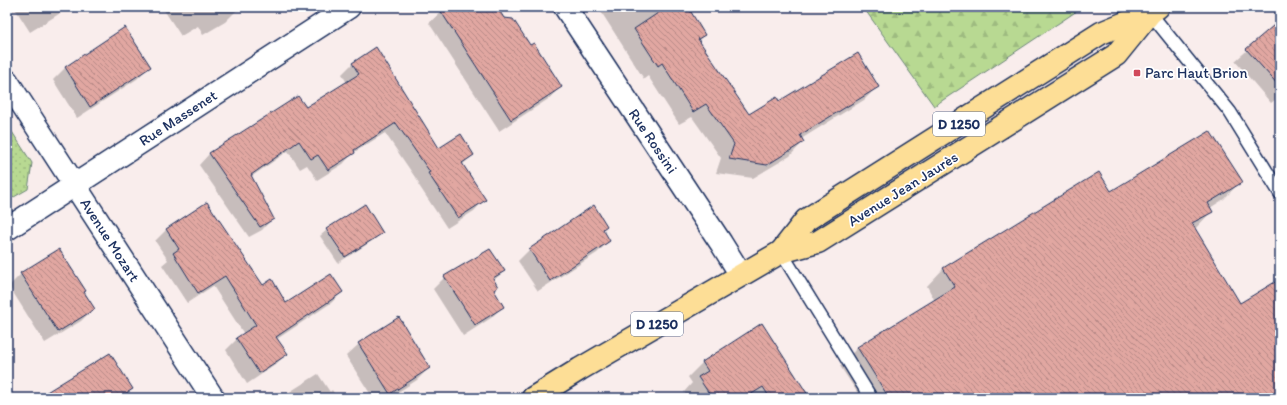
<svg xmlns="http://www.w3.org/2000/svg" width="1287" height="405" font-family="Itim,sans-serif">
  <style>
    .forest { fill: url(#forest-firs); stroke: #6a8478 }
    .garden { fill: url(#garden-dots); stroke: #6a8478 }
    .shadow { fill: #0003 }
    .building { fill: url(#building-back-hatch); stroke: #1b2f5e }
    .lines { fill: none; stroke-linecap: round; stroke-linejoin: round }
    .lane-casing { stroke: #1b2f5e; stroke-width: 15 }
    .street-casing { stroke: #1b2f5e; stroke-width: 25 }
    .primary-casing { stroke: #1b2f5e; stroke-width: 25 }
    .lane { stroke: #fff; stroke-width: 12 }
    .street { stroke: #fff; stroke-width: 22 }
    .primary { stroke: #fdde96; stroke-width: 22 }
    .poi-dot { fill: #d1495b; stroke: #fff; stroke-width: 1.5 }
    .labels { text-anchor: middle; stroke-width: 3.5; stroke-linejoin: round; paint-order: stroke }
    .shield { fill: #fff; stroke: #5f6d8e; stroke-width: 1 }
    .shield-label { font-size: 14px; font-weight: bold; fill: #1b2f5e }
    .poi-label { font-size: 15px; fill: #1b2f5e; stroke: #fff; text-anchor: start }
    .street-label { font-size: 15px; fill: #1b2f5e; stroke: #fff }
  </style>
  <defs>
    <pattern id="forest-firs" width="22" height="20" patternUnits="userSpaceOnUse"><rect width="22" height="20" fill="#b8d992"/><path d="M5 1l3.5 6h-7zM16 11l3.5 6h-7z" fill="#9ebb80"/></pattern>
    <pattern id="garden-dots" width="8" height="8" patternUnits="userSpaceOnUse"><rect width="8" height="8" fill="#b8d992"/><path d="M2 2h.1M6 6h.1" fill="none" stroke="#9ebb80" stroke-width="1.8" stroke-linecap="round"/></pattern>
    <pattern id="building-back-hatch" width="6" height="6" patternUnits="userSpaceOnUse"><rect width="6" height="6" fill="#e1a7a1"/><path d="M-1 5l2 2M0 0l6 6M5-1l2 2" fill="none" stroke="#b68886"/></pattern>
  </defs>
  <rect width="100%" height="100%" fill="#f9edec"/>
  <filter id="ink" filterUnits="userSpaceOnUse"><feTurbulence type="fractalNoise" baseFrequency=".025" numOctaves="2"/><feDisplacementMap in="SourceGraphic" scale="8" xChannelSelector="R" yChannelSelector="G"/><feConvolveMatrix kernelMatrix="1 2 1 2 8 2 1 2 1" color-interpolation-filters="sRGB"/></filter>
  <g filter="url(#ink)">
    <polygon class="forest" points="863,7 1083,7 934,106"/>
    <polygon class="garden" points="7,124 32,163 28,189 7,201"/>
    <g class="shadow">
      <polygon points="14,7 70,7 30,32"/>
      <polygon points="162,7 236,7 237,10 225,22 203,35 198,26 181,36"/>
      <polygon points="448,7 496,7 503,19 530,47 561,86 550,98 499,131 429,23 441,12"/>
      <polygon points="598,7 687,7 704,35 698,41 749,115 779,102 878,86 864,100 801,139 803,142 790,156 753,178 716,173 721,158 692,117 679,124 648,76 644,79"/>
      <polygon points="1280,22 1280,96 1271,103 1235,61"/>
      <polygon points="125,29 149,67 137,79 77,118 53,80 65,68"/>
      <polygon points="352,64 439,150 473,155 462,165 484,200 474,211 447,228 418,184 419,183 385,133 353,153 343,164 317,180 307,165 300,169 288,151 251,177 272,219 262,230 249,237 199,165 209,154 298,97 305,108 347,83 342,74"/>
      <polygon points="1241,181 1224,199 1210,208 1212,211 1194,230 1239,304 1280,280 1280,398 861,398 840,366 857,348 935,301 927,286 944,268 1111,193"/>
      <polygon points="207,203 262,286 286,304 342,292 331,303 277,339 286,354 275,365 247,384 226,350 237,339 244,334 213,286 187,303 162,265 168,260 155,241 166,230"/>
      <polygon points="327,230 381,233 375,239 338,263 320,236"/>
      <polygon points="602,230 609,241 597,253 538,291 518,261 530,249"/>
      <polygon points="504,271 493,281 493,290 503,306 491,318 463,336 433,289 445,277"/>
      <polygon points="21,274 83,292 93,309 81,321 45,343 9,286"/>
      <polygon points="762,325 809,398 688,398 684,392 692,383 688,377 702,363"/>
      <polygon points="359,344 429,368 417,380 389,398 373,398 346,356"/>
      <polygon points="318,374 330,392 332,390 337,398 283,398 288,393"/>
      <polygon points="132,389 123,398 40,398"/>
    </g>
    <g class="building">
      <polygon points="438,7 497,7 504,18 513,19 530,45 534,43 562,87 511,120"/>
      <polygon points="667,7 688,7 705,35 698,39 749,114 777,97 779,101 858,53 879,87 800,135 804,142 767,165 729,159 734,144 706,104 693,112 662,63 658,66 634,29"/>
      <polygon points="1280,20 1280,87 1246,49"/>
      <polygon points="125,27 151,67 90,107 65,67"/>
      <polygon points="376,47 439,148 461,134 474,155 462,163 486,200 458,218 428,173 430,172 396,123 354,150 355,153 328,170 318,155 311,159 299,141 251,175 274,219 260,227 209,153 298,96 306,107 359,74 352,63"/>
      <polygon points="1210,131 1243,182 1208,203 1213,212 1192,223 1240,303 1280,279 1280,398 889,398 857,347 955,287 943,268 1099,172 1111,191"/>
      <polygon points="207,202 263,285 272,279 286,303 331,274 343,292 276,337 288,354 259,373 236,338 256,325 225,276 198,293 173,253 179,249 166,229"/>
      <polygon points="365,204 383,233 345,257 326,229"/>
      <polygon points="594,205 607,226 603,229 610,241 550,281 529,249"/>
      <polygon points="59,249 86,291 84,292 95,309 58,332 20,273"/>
      <polygon points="490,249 505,271 493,278 498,287 494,290 504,307 475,325 444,276"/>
      <polygon points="399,317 430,368 390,394 358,343"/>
      <polygon points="762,323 810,398 770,398 763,387 745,398 712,398 698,377 708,371 702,362"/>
      <polygon points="110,353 133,389 118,398 37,398"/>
    </g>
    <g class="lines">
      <defs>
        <g id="lane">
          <polyline points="1150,13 1230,112 1280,193"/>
          <polyline points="781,252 871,398"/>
        </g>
        <g id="street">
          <polyline points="565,7 721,243 741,275"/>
          <polyline points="7,81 213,398"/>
          <polyline points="7,229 349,7"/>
        </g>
        <g id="primary">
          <polyline points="781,252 806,220 1101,33 1147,14"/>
          <polyline points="533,398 580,369 781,252 818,242 1116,55 1150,13 1158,7"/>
        </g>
      </defs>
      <use href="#lane" class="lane-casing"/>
      <use href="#street" class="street-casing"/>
      <use href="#primary" class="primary-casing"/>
      <use href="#lane" class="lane"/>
      <use href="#street" class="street"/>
      <use href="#primary" class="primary"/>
    </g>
  </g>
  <rect class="poi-dot" x="1133" y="69" width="8" height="8" rx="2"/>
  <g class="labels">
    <g class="shield">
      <rect x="933" y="112" width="52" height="24" rx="3"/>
      <rect x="631" y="312" width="52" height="24" rx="3"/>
    </g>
    <g class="shield-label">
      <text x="959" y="129">D 1250</text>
      <text x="657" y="329">D 1250</text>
    </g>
    <g class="poi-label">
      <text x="1145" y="78">Parc Haut Brion</text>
    </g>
    <g class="street-label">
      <text transform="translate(178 118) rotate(-33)" y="5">Rue Massenet</text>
      <text transform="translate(653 141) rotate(56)" y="5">Rue Rossini</text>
      <text transform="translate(903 189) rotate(-32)" y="5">Avenue Jean Jaurès</text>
      <text transform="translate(110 240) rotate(57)" y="5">Avenue Mozart</text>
    </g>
  </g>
  <rect width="1287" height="405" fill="none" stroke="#fff" stroke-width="24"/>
  <rect x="12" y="12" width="1263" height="381" fill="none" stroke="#1b2f5e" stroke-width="1.5" filter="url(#ink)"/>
</svg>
